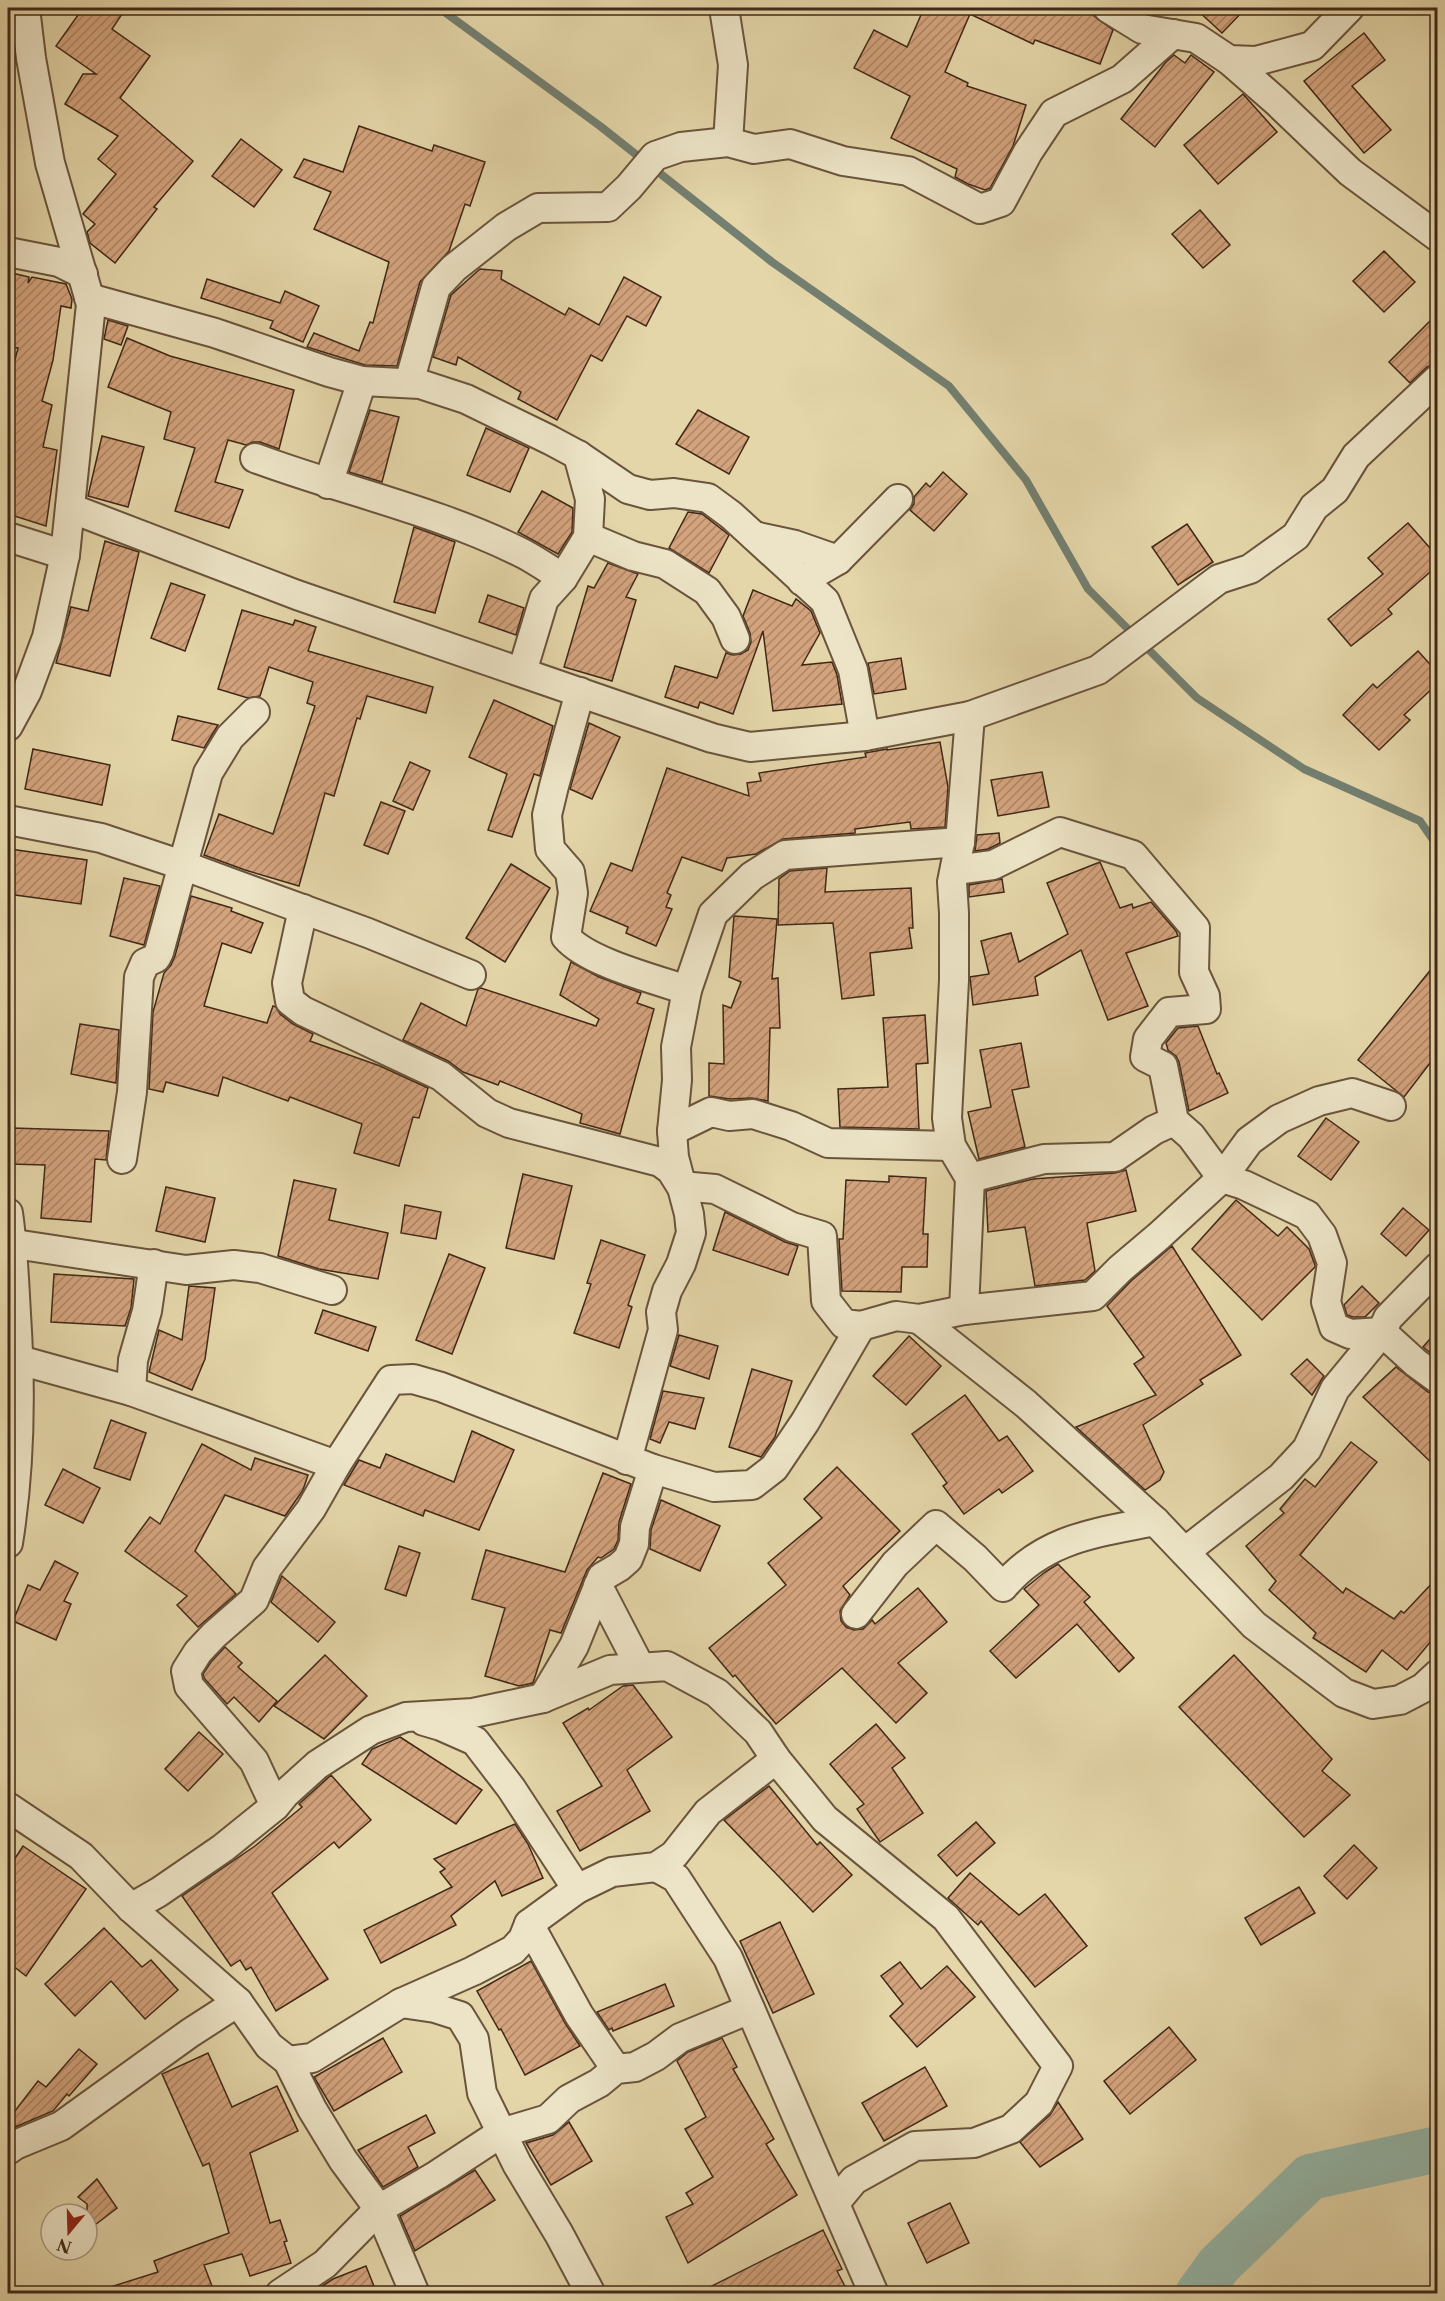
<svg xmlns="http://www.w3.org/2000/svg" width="1445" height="2301" font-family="'Libre Caslon Text',serif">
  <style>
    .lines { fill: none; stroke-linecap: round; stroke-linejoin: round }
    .stream { stroke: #737f70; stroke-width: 8 }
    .river { stroke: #95b9ac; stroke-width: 46 }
    .building { fill: url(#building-hatch); stroke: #402817; stroke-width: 1.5 }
    .minor-casing { stroke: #69543c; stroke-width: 32 }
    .minor { stroke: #ede4c7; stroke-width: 28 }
  </style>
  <defs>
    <pattern id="building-hatch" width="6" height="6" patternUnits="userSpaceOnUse" patternTransform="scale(1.5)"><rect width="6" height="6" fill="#d3a37d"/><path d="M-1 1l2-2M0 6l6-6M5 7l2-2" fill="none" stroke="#ad8565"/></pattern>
  </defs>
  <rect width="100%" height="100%" fill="#e4d6a9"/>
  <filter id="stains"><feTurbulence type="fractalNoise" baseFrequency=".00333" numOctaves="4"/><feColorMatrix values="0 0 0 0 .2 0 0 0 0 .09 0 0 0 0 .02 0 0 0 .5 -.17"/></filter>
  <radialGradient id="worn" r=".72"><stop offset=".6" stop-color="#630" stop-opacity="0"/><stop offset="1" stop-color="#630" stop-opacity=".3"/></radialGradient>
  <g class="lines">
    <polyline class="stream" points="439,8 600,126 772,262 949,386 1026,480 1088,589 1197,698 1304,769 1420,821 1438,847"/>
    <polyline class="river" points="1198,2294 1219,2265 1310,2177 1438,2149"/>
  </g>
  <g class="building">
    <polygon points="83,8 126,8 112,29 150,56 120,98 193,161 154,207 157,209 115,263 90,243 87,232 95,224 83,214 116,174 98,159 118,136 65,104 83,74 96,74 56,46"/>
    <polygon points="924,8 1092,8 1094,16 1113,30 1100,64 1035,40 1033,44 970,14 945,72 968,83 967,86 1026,105 1013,146 990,188 985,190 968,184 955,177 957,169 891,138 910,96 854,68 874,30 907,47"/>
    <polygon points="1195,8 1246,8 1222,33"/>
    <polygon points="1364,33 1385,60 1352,86 1391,130 1364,153 1304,81"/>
    <polygon points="1174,55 1185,63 1191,55 1214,72 1155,147 1121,119 1166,62"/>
    <polygon points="1243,94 1277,132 1218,184 1184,145"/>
    <polygon points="359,126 432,151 434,145 485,162 470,206 465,204 449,251 420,282 397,366 365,365 307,347 314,333 359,351 370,322 373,323 389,262 314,229 331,192 294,177 304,159 343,172"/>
    <polygon points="241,139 282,170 254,207 212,176"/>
    <polygon points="1200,210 1230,245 1203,268 1172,234"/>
    <polygon points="1384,251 1415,282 1384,312 1353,281"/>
    <polygon points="480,269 502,271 501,279 565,315 569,308 599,325 624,277 661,297 646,326 627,316 602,361 591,355 557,420 518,399 521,392 458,357 456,365 433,357 451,295"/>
    <polygon points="8,272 29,277 28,283 32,277 66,284 72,299 71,308 61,306 53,360 42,401 52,405 43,447 57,450 46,526 8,514 8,387 18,348 8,347"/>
    <polygon points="207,279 280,303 285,291 319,306 303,342 270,328 273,321 201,298"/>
    <polygon points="1437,314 1437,363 1427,367 1410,383 1389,362"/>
    <polygon points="108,320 128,326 121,345 104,339"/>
    <polygon points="127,338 170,356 294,390 279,449 260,442 253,442 246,445 228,440 215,482 243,490 229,528 175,511 195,448 164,439 171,412 108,387"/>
    <polygon points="370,410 399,417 382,482 349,472"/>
    <polygon points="698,410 749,437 729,474 676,444"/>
    <polygon points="486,428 529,448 510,492 467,475"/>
    <polygon points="102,436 144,447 128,507 88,496"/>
    <polygon points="943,472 967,494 934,531 910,510 914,504 914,497 926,483 930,487"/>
    <polygon points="542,491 573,508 572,532 558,554 518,532"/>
    <polygon points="688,512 702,514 729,535 709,573 669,548"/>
    <polygon points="1408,523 1437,556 1437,566 1388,609 1392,614 1351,646 1328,619 1383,574 1368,558"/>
    <polygon points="1187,524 1213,562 1178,585 1152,547"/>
    <polygon points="414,527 455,542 435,613 394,602"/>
    <polygon points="105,541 139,552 110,676 56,663 71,607 88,611"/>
    <polygon points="608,563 638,574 626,597 636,600 612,681 564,667 588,586 594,588"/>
    <polygon points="171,583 205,595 185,651 151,638"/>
    <polygon points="753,590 792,606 796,599 811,611 820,633 802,665 832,662 837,675 842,704 773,711 763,631 733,714 700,702 698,708 665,697 675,666 717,678 726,653 733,655 741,654 748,650 751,642 750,633 743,616"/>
    <polygon points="488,595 524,608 516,635 479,622"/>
    <polygon points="242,610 293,625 295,620 316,627 308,651 433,687 426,713 367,696 360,719 357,718 334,796 325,793 299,886 245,870 204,855 219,814 273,834 315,706 307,703 313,682 269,667 260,696 248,698 218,689"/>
    <polygon points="1418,651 1437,672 1437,684 1404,715 1410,720 1379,750 1343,715 1373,684 1377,688"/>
    <polygon points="901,658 906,689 874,694 868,663"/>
    <polygon points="494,700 553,726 540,776 534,774 512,837 488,830 507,774 469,757"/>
    <polygon points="178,716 218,725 204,748 172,740"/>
    <polygon points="589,723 620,737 592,799 570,789"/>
    <polygon points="940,742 948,787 945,827 911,829 910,822 855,829 855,833 783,839 756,854 727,858 722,871 682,857 667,893 671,895 666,907 672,909 656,946 626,933 628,927 590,911 611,863 632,871 667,768 749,796 747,783 761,781 759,773 866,757 865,753 887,749 887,750"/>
    <polygon points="33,749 110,765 102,805 25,789"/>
    <polygon points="410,762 430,771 413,810 393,801"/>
    <polygon points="1042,772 1049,807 998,816 991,780"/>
    <polygon points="381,802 405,811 388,854 364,845"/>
    <polygon points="999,833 1000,843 988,849 975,851 977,835"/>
    <polygon points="10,849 87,860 81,904 8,894"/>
    <polygon points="1100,862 1120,908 1132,904 1133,908 1151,902 1176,931 1178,936 1126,953 1148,1006 1108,1020 1081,950 1035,977 1038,995 973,1005 970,977 989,974 981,941 1011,933 1019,962 1068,934 1047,883"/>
    <polygon points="511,864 550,888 505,962 466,938"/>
    <polygon points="827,868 825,892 911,888 913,928 909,928 912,948 870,953 874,995 842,999 833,923 778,925 779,879 790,871"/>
    <polygon points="124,878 160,886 144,945 110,936"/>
    <polygon points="1002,879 1004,892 969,897 969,885"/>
    <polygon points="191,896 232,908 231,911 263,923 251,953 222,943 204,1006 267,1023 273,1006 276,1007 280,1014 293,1024 313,1034 310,1041 380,1066 428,1088 419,1118 413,1117 399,1166 354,1153 362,1124 290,1097 288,1101 223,1077 218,1096 166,1082 163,1092 149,1089 153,1012 164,973 171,965 175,956"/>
    <polygon points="734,916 777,919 772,979 778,978 780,1028 770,1028 768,1101 752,1098 730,1099 709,1096 709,1063 724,1064 723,1005 731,1008 741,982 729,977"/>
    <polygon points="571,962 599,977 641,993 637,1003 654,1009 620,1134 580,1123 582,1114 500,1081 498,1085 463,1072 448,1061 403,1040 421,1003 466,1026 478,989 481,988 596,1026 599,1019 560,995"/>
    <polygon points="1437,962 1437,1054 1404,1097 1358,1060"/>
    <polygon points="925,1015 928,1063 916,1064 919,1129 840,1127 838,1089 888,1087 883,1018"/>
    <polygon points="80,1024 119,1030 116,1083 71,1074"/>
    <polygon points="1198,1026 1217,1074 1219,1073 1228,1093 1189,1111 1179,1062 1176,1056 1168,1050 1166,1043 1178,1028"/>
    <polygon points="1021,1043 1029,1087 1012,1090 1025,1147 979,1159 968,1112 991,1107 980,1050"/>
    <polygon points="1326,1118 1359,1142 1331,1180 1298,1156"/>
    <polygon points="12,1128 109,1131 106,1160 95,1159 91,1222 41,1218 45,1165 10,1164"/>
    <polygon points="1126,1170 1136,1211 1087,1223 1095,1271 1085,1280 1035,1286 1025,1227 988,1232 986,1191 1033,1179 1115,1173"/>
    <polygon points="523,1174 572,1186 554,1259 506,1248"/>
    <polygon points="889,1176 926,1178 923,1234 928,1234 927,1267 902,1267 901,1292 842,1291 839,1239 843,1239 846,1180 889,1182"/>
    <polygon points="294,1180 336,1189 329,1220 388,1233 378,1279 319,1269 278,1256"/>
    <polygon points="166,1187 215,1198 205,1242 156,1231"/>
    <polygon points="1236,1200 1278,1236 1287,1227 1309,1249 1315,1265 1315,1267 1262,1320 1192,1249"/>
    <polygon points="405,1205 441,1212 436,1239 401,1233"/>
    <polygon points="1403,1208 1429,1230 1406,1256 1381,1234"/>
    <polygon points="725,1212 785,1242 798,1246 788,1275 713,1250"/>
    <polygon points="601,1240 645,1255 628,1305 632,1307 619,1348 574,1333 591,1284 587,1283"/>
    <polygon points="1172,1246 1241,1355 1200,1380 1203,1384 1143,1425 1164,1472 1160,1480 1145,1490 1076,1427 1156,1395 1134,1364 1144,1357 1107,1306 1131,1281"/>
    <polygon points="449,1254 485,1268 452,1354 416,1340"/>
    <polygon points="54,1274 134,1279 131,1308 125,1326 51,1322"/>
    <polygon points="189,1286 215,1288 205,1359 192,1390 149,1372 159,1330 182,1340"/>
    <polygon points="1362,1286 1379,1303 1365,1317 1353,1317 1347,1315 1344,1305"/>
    <polygon points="323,1310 376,1327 368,1351 315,1333"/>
    <polygon points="1437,1331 1437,1358 1423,1347"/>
    <polygon points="679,1335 718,1346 709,1379 670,1366"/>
    <polygon points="909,1336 941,1366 906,1405 873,1376"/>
    <polygon points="1307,1359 1324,1376 1312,1395 1291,1374"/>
    <polygon points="1396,1367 1428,1392 1437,1395 1437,1468 1363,1397"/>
    <polygon points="752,1369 792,1381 775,1437 761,1457 729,1447"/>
    <polygon points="663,1391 704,1398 695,1429 669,1422 660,1443 650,1439"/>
    <polygon points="965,1395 999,1441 1007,1436 1033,1471 1002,1493 999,1489 964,1514 943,1486 947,1483 912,1434"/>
    <polygon points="111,1420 146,1433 130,1480 94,1468"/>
    <polygon points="472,1431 514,1450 479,1530 425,1510 423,1516 344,1485 359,1460 380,1468 386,1454 454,1482"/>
    <polygon points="1351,1442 1377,1462 1300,1555 1343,1593 1346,1588 1394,1619 1401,1611 1404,1613 1437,1578 1437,1634 1407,1670 1382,1650 1366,1672 1313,1638 1316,1633 1269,1590 1276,1581 1246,1546 1284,1513 1280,1509 1305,1479 1315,1487"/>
    <polygon points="202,1444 251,1470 255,1458 308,1475 303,1490 285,1516 225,1495 195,1551 236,1594 198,1627 177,1605 187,1596 125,1551 150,1517 160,1524"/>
    <polygon points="837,1467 900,1531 843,1586 850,1595 840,1611 841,1621 846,1627 854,1630 863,1629 872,1620 875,1624 918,1588 947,1622 898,1663 927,1693 896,1723 842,1668 776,1724 735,1675 733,1677 709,1648 786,1585 768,1563 822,1518 804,1499"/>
    <polygon points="63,1469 100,1488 83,1523 45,1505"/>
    <polygon points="603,1473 631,1484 619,1522 618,1540 614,1549 601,1558 598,1557 587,1570 561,1633 550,1630 533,1683 519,1686 485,1676 505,1608 472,1599 486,1550 565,1572"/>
    <polygon points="661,1500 720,1526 700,1571 650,1549 651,1530"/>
    <polygon points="399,1546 420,1553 406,1596 385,1589"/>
    <polygon points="55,1561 78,1573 64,1601 71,1604 56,1640 13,1621 28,1585 40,1590"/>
    <polygon points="1058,1564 1090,1597 1084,1602 1134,1658 1119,1672 1077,1624 1016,1678 990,1651 1039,1605 1024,1589 1045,1572"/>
    <polygon points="282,1576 335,1622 318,1642 271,1602"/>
    <polygon points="225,1647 242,1663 238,1667 277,1701 259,1722 234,1697 227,1704 204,1678 203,1674 211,1662"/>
    <polygon points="325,1655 367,1696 324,1739 274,1706"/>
    <polygon points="1234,1655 1332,1759 1322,1771 1350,1795 1304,1837 1179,1707"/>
    <polygon points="633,1685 672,1737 627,1770 650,1811 580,1851 557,1811 602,1786 563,1723 588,1708 589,1710 623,1686"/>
    <polygon points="876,1724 905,1758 892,1768 923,1813 880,1842 857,1809 864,1804 830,1764"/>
    <polygon points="199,1732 223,1754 188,1791 165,1769"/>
    <polygon points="400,1737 482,1790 456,1824 362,1764 372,1749"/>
    <polygon points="331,1775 371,1820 339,1848 334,1842 272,1893 328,1979 276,2011 251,1967 246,1970 240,1960 231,1966 182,1896 255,1846 302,1807 299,1804"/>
    <polygon points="769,1786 817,1845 820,1842 852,1875 813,1912 724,1820"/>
    <polygon points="976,1822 995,1843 957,1876 938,1855"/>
    <polygon points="515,1824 528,1844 543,1878 502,1896 495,1881 451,1916 456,1925 381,1963 364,1930 452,1887 440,1872 445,1869 434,1859"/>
    <polygon points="1354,1845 1377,1868 1347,1899 1324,1876"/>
    <polygon points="23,1846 86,1889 26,1976 8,1962 8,1869"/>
    <polygon points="970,1873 1019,1915 1045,1894 1087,1946 1035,1987 981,1921 978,1925 948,1898"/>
    <polygon points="1299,1887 1315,1913 1261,1945 1245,1918"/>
    <polygon points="780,1922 814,1994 773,2013 740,1941"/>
    <polygon points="104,1928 142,1967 151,1960 178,1990 145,2019 111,1981 75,2016 45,1984"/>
    <polygon points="531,1961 565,2023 580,2046 525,2075 501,2029 499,2030 477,1991"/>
    <polygon points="900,1962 921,1989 947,1966 975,1997 917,2047 890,2016 903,2004 881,1976"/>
    <polygon points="665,1984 674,2006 613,2031 612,2028 609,2030 597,2012"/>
    <polygon points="1169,2027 1196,2060 1130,2114 1104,2081"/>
    <polygon points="383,2038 402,2072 334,2111 314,2077"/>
    <polygon points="722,2038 737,2067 733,2069 774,2139 766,2144 797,2195 688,2263 666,2217 693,2204 686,2193 713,2177 685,2129 706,2117 677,2061 688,2052"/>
    <polygon points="79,2049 97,2064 69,2096 67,2094 53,2111 8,2130 8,2120 38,2081 46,2087"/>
    <polygon points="208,2053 232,2107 277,2086 298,2131 250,2153 270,2223 280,2220 287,2241 284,2242 291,2263 250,2276 242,2254 204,2265 215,2294 104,2294 104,2289 158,2272 154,2261 229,2233 209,2163 203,2166 162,2074"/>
    <polygon points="925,2067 947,2106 884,2141 862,2103"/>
    <polygon points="1058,2102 1083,2139 1040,2167 1020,2142 1050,2115"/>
    <polygon points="426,2115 435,2133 408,2147 418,2167 383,2187 358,2150"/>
    <polygon points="569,2122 592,2161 551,2185 526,2143 553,2135"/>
    <polygon points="475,2170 495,2200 415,2251 400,2216"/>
    <polygon points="97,2179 117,2208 87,2231 87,2204 78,2197"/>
    <polygon points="950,2203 969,2243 927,2263 908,2223"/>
    <polygon points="823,2230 842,2269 837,2271 849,2294 696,2294"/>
    <polygon points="366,2266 377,2294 310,2294 333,2279"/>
  </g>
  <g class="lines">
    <defs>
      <g id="minor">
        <polyline points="724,8 733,65 728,142"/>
        <polyline points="1108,8 1142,29 1196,38 1229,60 1256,61 1312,46 1349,8"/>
        <polyline points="1229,60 1277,102 1350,172 1438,237"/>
        <polyline points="8,252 59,262 83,274"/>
        <polyline points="89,298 215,333 329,372 362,381 420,384 466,399 550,440 578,455 628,489 650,495 674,493 708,498 731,515 825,601 853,670 865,736"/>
        <polyline points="409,383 436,287 454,268 506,227 538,208 608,207 629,187 655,156 681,147 728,142 754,149 790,144 843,161 908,171 980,209 1001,202 1028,152 1054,113 1122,79 1173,34"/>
        <path d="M255,458c89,33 184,53 269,96 13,7 26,16 39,24"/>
        <polyline points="328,484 362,381"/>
        <polyline points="70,508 297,595 712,738 750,747 865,736 970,716 1098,670 1219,579 1250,569 1296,536 1314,507 1335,490 1356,456 1438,379"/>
        <polyline points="754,536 795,545 838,560"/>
        <polyline points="8,537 65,555"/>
        <polyline points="588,537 633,556 665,564 707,591 726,617 735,639"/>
        <polyline points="802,581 838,560 898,499"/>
        <polyline points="522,672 544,599 563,578 588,537 590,499 578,455"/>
        <path d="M580,692l-26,94 -7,29 3,34 20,23 3,21 -7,44c21,25 88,42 121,53"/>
        <polyline points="8,726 27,691 47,637 65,555 91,304 50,163 31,58 25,8"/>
        <polyline points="8,820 101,838 182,865 368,933 471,975"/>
        <polyline points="955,870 993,865 1060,832 1133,855 1195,928 1194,972 1205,996 1206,1009 1169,1012 1148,1039 1145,1057 1163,1066 1174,1121 1191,1136 1222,1178 1244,1185 1307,1215 1322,1235 1332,1263 1326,1302 1334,1327 1350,1334 1382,1332 1416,1363 1438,1379"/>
        <polyline points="303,909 287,983 290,1001 303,1011 441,1076 487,1113 509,1123 660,1162 671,1170 681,1186 715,1189 792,1227 822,1236 826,1301 844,1324 861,1326"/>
        <polyline points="672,1131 711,1112 729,1116 753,1114 791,1126 828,1143 951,1146"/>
        <polyline points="122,1159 132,1092 139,977 145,963 156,958 159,952 208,773 230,737 255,712"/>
        <polyline points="970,1178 1044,1159 1115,1157 1154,1130 1174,1121"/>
        <path d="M8,1213c5,34 6,67 8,101 5,76 4,154 -8,229"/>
        <polyline points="8,1243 186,1270 234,1265 260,1268 332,1290"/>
        <polyline points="964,1310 970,1178 951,1146 947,1118 954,980 954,913 952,882 960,842 970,716"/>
        <polyline points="919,1319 1026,1404 1155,1521 1254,1625 1344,1693 1373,1704 1400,1700 1423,1688 1438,1674"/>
        <polyline points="19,1360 131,1391 336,1465"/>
        <polyline points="131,1391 133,1360 147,1311 154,1264"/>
        <polyline points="627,1460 663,1330 661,1312 667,1291 681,1264 691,1233 689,1214 674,1157 672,1131 677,1080 676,1047 687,990 713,914 752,876 785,855 960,842"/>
        <polyline points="1186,1551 1281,1477 1307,1449 1335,1389 1382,1332 1388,1318 1438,1267"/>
        <polyline points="598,1586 640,1667"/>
        <path d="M856,1614l39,-50 41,-39 39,33 28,29c41,-49 93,-54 152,-66"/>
        <polyline points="543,1698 574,1646 602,1577 619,1567 628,1559 634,1544 635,1527 653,1469"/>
        <polyline points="424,1721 441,1726 475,1741 511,1788 577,1889"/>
        <polyline points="275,1806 254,1761 189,1686 186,1671 198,1652 214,1635 254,1600 267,1568 311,1509 336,1465 391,1380 413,1379 441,1387 653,1469 714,1487 752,1485 774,1468 805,1422 861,1326 896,1316 919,1319 964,1310 1093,1296 1120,1269 1159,1236 1222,1178 1249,1141 1279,1119 1319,1101 1352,1093 1391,1106"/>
        <polyline points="8,1807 81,1856 131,1908 238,2002 269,2046 288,2061 312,2109 343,2160 379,2209 415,2294"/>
        <polyline points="656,1867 676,1878 728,1958 874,2294"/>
        <polyline points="131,1908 159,1892 223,1848 275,1806 285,1794 317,1765 371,1730 406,1717 473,1713 543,1698 610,1670 667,1666 717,1693 758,1732 776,1759 825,1819 946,1918 1058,2066 1039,2103 1011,2129 974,2143 915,2146 854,2180 835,2203"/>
        <polyline points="529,1924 579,2015 616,2069"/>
        <polyline points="401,2003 435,2008 460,2016 474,2039 482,2093 517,2164 559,2234 591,2294"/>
        <polyline points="288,2061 312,2058 401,2003 473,1971 513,1950 523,1939 529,1924 577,1889 612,1872 656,1867 674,1855 708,1812 776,1759"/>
        <polyline points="8,2150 15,2145 61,2126 190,2033 238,2002"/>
        <polyline points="280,2294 325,2264 379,2209 437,2175 501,2133 548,2119 569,2099 599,2083 616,2069 635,2067 656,2056 680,2038 750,2009"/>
      </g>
    </defs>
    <use href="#minor" class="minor-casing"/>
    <use href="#minor" class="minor"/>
  </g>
  <rect width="1445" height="2301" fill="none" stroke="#e4d6a9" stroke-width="30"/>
  <rect x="9" y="9" width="1427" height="2283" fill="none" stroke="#402817" stroke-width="3"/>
  <rect x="15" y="15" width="1415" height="2271" fill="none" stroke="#402817" stroke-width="1.5"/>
  <g transform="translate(69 2232) rotate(199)"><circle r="28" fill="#ede4c7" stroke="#a89981" stroke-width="1.5"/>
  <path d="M0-4.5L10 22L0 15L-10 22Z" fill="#8f2418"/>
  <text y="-9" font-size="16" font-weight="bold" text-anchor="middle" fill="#402817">N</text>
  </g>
  <rect width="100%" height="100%" filter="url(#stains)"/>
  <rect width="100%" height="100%" fill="url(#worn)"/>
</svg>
